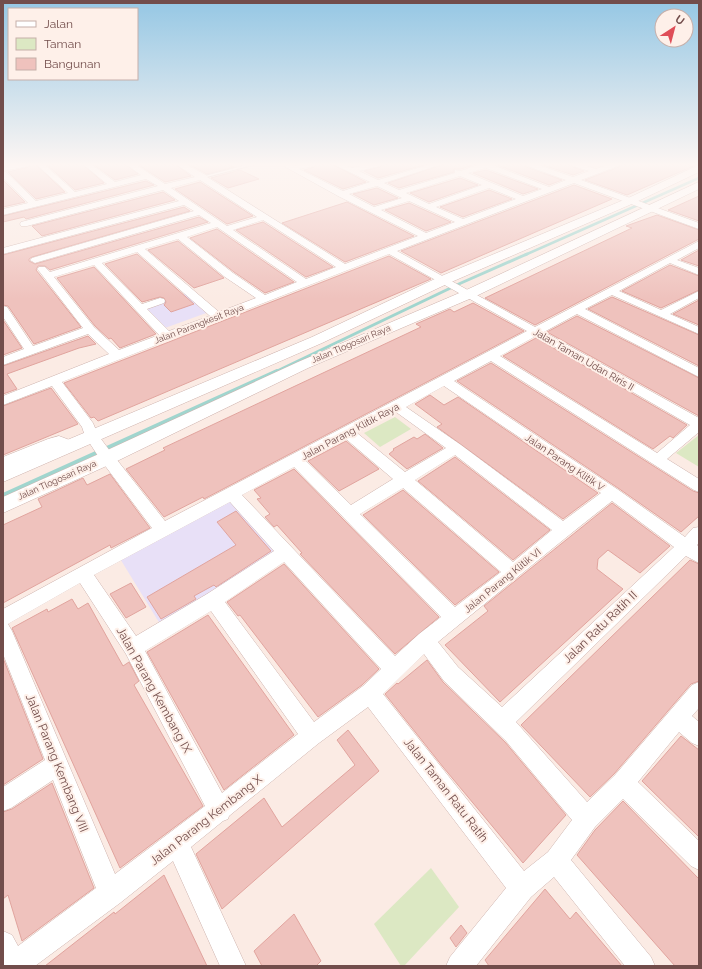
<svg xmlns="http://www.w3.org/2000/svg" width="702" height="969" font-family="Raleway,sans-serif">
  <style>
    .education { fill: #e8e0f7 }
    .green { fill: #dce8c3 }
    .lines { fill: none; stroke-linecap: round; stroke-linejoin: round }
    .stream-far2 { stroke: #a0d5ce; stroke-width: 2.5 }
    .stream-far1 { stroke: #a0d5ce; stroke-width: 3 }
    .stream { stroke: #a0d5ce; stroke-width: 4 }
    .building { fill: #efc2bd; stroke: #e1a49e }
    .service-casing { stroke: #ceb3ae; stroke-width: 2 }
    .minor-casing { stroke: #ceb3ae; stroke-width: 1 }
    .tertiary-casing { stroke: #ceb3ae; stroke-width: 1 }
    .service { fill: #fff; fill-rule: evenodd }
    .minor { fill: #fff; fill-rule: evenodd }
    .tertiary { fill: #fff; fill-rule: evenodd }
    .labels { text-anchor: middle; stroke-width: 4; stroke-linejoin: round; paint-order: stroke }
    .far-street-label { font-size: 9px; fill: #724d4b; stroke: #fef0e9 }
    .street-label { font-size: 10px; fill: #724d4b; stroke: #fef0e9 }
    .near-street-label { font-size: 12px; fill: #724d4b; stroke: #fef0e9 }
  </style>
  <rect width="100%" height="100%" fill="#fbebe4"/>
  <g class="education">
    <polygon points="187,293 209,312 165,328 145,308"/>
    <polygon points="231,497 278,553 160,624 119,557"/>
  </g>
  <g class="green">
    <polygon points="395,417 411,429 380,447 364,433"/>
    <polygon points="699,435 699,467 676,453"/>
    <polygon points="431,868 459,907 404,966 401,966 374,924"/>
  </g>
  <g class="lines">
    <polyline class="stream-far2" points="525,255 699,178"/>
    <polyline class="stream-far1" points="275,372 461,283 527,254"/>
    <polyline class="stream" points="3,495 277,371"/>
  </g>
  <g class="building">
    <polygon points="31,164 35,164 65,192 36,199 8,172 29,167"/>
    <polygon points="46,164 82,164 104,183 75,190"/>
    <polygon points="93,164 125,164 138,174 115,180"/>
    <polygon points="137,164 175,164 191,176 165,182"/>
    <polygon points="188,164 228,164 234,167 207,174"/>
    <polygon points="316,164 332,164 366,182 343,189 304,170 314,167"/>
    <polygon points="382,164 427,164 378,178 364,171 380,167"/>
    <polygon points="443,164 476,164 461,169 454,169 454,172 399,188 388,183 442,165"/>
    <polygon points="495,164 525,164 526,167 562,180 549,185"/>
    <polygon points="540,164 571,164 573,167 584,171 573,175"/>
    <polygon points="620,164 698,164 627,195 585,180 619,167"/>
    <polygon points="240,170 259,179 228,188 211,178"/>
    <polygon points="486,170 538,189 523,194 473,173"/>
    <polygon points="460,178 478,185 429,202 410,193"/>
    <polygon points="3,180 25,202 3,207"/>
    <polygon points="146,181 154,185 26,219 24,217 3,222 3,216"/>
    <polygon points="200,182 253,216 227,224 175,189"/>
    <polygon points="574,185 612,199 441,273 401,251"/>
    <polygon points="377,188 398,198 374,205 353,194"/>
    <polygon points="489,190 512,199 463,217 440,207"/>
    <polygon points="163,192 175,200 42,236 32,226"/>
    <polygon points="699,196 699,221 668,210"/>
    <polygon points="347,202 414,236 345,262 282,223"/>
    <polygon points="409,203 451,222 426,231 385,210"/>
    <polygon points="184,207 190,211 32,257 29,259 29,261 35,264 199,217 208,222 50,270 45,266 38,266 36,270 81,327 34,344 8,306 3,305 3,255"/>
    <polygon points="657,215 699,230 699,239 535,325 485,298 632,228 626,226"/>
    <polygon points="263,222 333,267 306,277 236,230"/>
    <polygon points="217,229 294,282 265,293 234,272 190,238"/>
    <polygon points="178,241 224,278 194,288 148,250"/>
    <polygon points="699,250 699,266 681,260"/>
    <polygon points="137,254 194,304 171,312 164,305 166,302 164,298 160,297 142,302 105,264"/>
    <polygon points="389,256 431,279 98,421 94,417 91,418 64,383"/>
    <polygon points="670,265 699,276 699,290 661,308 622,291"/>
    <polygon points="94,267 156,334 120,348 111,338 109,339 95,326 57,278"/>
    <polygon points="612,297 699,335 699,366 588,309"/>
    <polygon points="699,300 699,325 673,314"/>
    <polygon points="473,303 524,331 204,499 203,497 164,517 126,469 165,450 163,448 421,327 416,324 450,309 454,312"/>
    <polygon points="577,316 699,378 699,416 547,332"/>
    <polygon points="3,320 22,348 3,355"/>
    <polygon points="88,336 96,344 79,348 7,374 17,389 3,394 3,366"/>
    <polygon points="536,338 687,425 673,438 670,436 653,449 503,356"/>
    <polygon points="491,363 693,491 699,493 699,516 681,532 618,488 457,381"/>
    <polygon points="51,388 78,424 3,455 3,406"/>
    <polygon points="430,395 444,405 458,397 598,493 563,519 437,427 442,424 415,404"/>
    <polygon points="425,434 443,448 407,469 389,454 394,450 393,449 414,437 417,439"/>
    <polygon points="346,441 379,469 339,491 308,461"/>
    <polygon points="455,457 550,530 513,560 418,481"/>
    <polygon points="294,469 439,617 395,654 300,554 302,553 277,525 274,527 265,517 270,514 257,499 261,498 254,490"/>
    <polygon points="110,474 150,528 111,548 110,545 3,603 3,525 42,507 38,499 83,478 87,485"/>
    <polygon points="403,490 499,572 455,605 363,515"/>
    <polygon points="612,503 670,546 640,573 608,550 598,559 597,569 623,589 500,702 445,645 488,611 484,606"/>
    <polygon points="236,511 271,551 216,587 214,585 194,596 196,599 161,619 147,597 236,545 217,522"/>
    <polygon points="690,560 699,564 699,681 691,684 614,774 590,797 521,725"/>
    <polygon points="284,564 379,669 362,685 318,717 240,615 238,616 227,602"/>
    <polygon points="131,583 146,607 126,618 110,594"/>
    <polygon points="72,599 78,609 88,603 123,666 129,662 139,681 134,685 203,806 120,868 12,628 47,609 48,612"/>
    <polygon points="208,615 294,735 224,790 147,652"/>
    <polygon points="3,658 43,759 3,785"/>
    <polygon points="427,660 443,682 505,742 566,815 523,863 443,767 385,694 397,683 398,684"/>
    <polygon points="348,730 379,771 222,909 196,854 264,798 282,827 355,765 337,740"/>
    <polygon points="681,736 699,750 699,837 642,781"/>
    <polygon points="52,783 94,888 22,941 8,895 3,899 3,812 12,809"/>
    <polygon points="623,801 699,879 699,966 675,966 577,855 595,830"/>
    <polygon points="164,875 207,966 45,966 114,912 115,914"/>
    <polygon points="545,889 570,919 576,912 622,966 489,966 485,960"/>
    <polygon points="294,914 321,961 316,966 262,966 254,951"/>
    <polygon points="461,925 467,933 456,947 450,938"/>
  </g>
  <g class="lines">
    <defs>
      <polygon id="service" points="250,164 256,164 203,178 201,177"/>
      <g id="minor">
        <polygon points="17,164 30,164 29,166 3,171 3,167"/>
        <path d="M36,164h8l31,28 32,-8 -24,-20h8l24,18 26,-7 -15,-11h9l30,20 30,-7 -19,-13h9l21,11 1,2 138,87 73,-28 -80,-40 -58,-32h9l4,2 22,-2 -1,2 -15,3 44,22 27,-9 -37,-18h9l10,4 17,-4h12l-1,2 -21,5 19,9 53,-16h11l-58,19 15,7 56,-17v-3l6,1 19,-7h14l-1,1 56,22 17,-7 -39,-14 -1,-2h10l37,13 16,-6 -16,-5 -1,-2h10l14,5 13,-5h10l-1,2 -37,14 118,43v6l-125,-46 -177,68 138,76 164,-86v7l-22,12 22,8v7l-29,-12 -51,28 42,19 38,-19v7l-29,16 29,13v7l-87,-39 -27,14 114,59v9l-122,-63 -33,18 155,86v14l-32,27 32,20v13l-5,-2 -203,-129 -37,20 163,108 68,48 8,-9 6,-1v16l-2,2 2,2v16l-13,-7 -170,166 71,80 28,-27 77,-90 7,-3v26l-7,8 7,6v24l-7,-3 -13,-11 -41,50 61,59v29l-8,-4 -68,-67 -28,28 -24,33 80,97 4,9h-30l-71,-89 -23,20 -55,69h-30l4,-9 56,-69 -138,-181 -49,36 -90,73 -1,3 -5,2 -32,26 55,119h-26l-47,-105 -53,42 -85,63h-32v-35l9,4 6,11 78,-58 -43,-108 -42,28 -8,3v-24l42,-27 -42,-106v-45l149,-81 -52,-69 -15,-23 -3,-9 -30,-41 -49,19v-9l106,-42 -21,-20 -85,31v-8l21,-8 -21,-32v-11l4,1 26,39 50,-18 -44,-57 -2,-2 2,-2h6l5,5 161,-49 -12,-8 -161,47 -3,1 -5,-3 2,-2 162,-47 -10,-6 -181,49v-6l176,-47 -16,-11 -136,36h-6l-1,-2 1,-2 137,-36 -12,-7 -143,36v-6l25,-6 -25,-25v-6h3l30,29 32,-8zM486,168l56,21 -19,7 -55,-23zM460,176l22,9 -53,19 -23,-11zM200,180l57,37 -30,9 -56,-38zM377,186l25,12 -28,9 -25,-13zM489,188l27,11 -53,20 -27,-12zM409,201l46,21 -29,11 -45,-23zM263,220l73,47 -30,12 -73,-49zM217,227l80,55 -32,13 -32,-22 -46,-36zM178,239l47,38 31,21 -37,14 -74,-63zM137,252l73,64 -41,15 -22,-22 17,-6 1,-2 -1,-2 -4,-1 -18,6 -40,-41zM389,254l138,77 -362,190 -55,-70 -12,-16 -5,-12 -31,-41zM94,265l65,70 -40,15 -25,-23 -40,-50zM536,336l154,89 -33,28 -157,-97zM444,386l157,107 -38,28 -102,-76 -55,-38zM396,412l50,36 -41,24 -48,-39zM346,439l47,40 -42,26 -45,-44zM455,455l97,75 -39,32 -98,-82zM294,467l147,150 -22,17 -24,22 -153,-161zM403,488l98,84 -46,35 -95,-93zM612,501l62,46 -172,160 -44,-40 -20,-25c58,-47 115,-95 174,-141zM230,502l44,49 -67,43 -71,42 -42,-61zM284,562l97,107 -18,17 -49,36 -89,-120zM80,583l46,71 79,152 -90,68 -103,-243 -4,-7zM211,611l87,123 -76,59 -77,-142zM424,654l20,27 62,60 66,79 -24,32 -24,19 -141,-177z"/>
        <polygon points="59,436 75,442 77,445 75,448 70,450 56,446 3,468 3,457 48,439"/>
      </g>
      <g id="tertiary">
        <polygon points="699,165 699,172 634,203 449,283 322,343 3,482 3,467 312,337 439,277 626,199"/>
        <polygon points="699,182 699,189 474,297 308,368 113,463 3,513 3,497 101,453 298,362 464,291"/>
      </g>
    </defs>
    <use href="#service" class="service-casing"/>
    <use href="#minor" class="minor-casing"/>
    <use href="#tertiary" class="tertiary-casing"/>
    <use href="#service" class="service"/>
    <use href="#minor" class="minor"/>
    <use href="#tertiary" class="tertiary"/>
  </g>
  <linearGradient id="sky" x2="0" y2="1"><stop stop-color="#95c7e4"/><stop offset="0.55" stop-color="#fdf6f3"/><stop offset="1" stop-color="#fdf6f3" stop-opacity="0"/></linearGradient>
  <rect width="702" height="299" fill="url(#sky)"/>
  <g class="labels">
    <g class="far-street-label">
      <text transform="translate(199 324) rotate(-21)" y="3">Jalan Parangkesit Raya</text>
      <text transform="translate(351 344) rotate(-23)" y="3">Jalan Tlogosari Raya</text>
      <text transform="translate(57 480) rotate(-24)" y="3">Jalan Tlogosari Raya</text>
    </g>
    <g class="street-label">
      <text transform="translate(584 359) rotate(30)" y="4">Jalan Taman Udan Riris II</text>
      <text transform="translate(350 431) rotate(-28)" y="4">Jalan Parang Klitik Raya</text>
      <text transform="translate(565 462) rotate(34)" y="4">Jalan Parang Klitik V</text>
      <text transform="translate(502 580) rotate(-39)" y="4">Jalan Parang Klitik VI</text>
    </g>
    <g class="near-street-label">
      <text transform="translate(600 627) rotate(-44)" y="4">Jalan Ratu Ratih II</text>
      <text transform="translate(154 690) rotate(61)" y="4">Jalan Parang Kembang IX</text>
      <text transform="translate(57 763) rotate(68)" y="4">Jalan Parang Kembang VIII</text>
      <text transform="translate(446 790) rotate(52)" y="4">Jalan Taman Ratu Ratih</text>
      <text transform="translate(206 820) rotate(-38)" y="4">Jalan Parang Kembang X</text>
    </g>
  </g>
  <rect width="702" height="969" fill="none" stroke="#724d4b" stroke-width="8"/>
  <rect x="8" y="8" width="130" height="72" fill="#fef0e9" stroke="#c6afaa"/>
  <rect x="16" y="21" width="20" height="6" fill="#ffffff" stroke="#c6afaa"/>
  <text x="44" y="28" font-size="12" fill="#724d4b">Jalan</text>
  <rect x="16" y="38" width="20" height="12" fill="#dce8c3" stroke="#c6afaa"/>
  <text x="44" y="48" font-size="12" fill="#724d4b">Taman</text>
  <rect x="16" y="58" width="20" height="12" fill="#efc2bd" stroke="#c6afaa"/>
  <text x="44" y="68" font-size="12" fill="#724d4b">Bangunan</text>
  <g transform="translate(674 28) rotate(36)"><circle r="19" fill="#fef0e9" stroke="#c6afaa"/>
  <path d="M0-3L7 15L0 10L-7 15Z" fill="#df4e58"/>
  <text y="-6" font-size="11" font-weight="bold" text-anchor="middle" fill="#724d4b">U</text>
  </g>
</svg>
